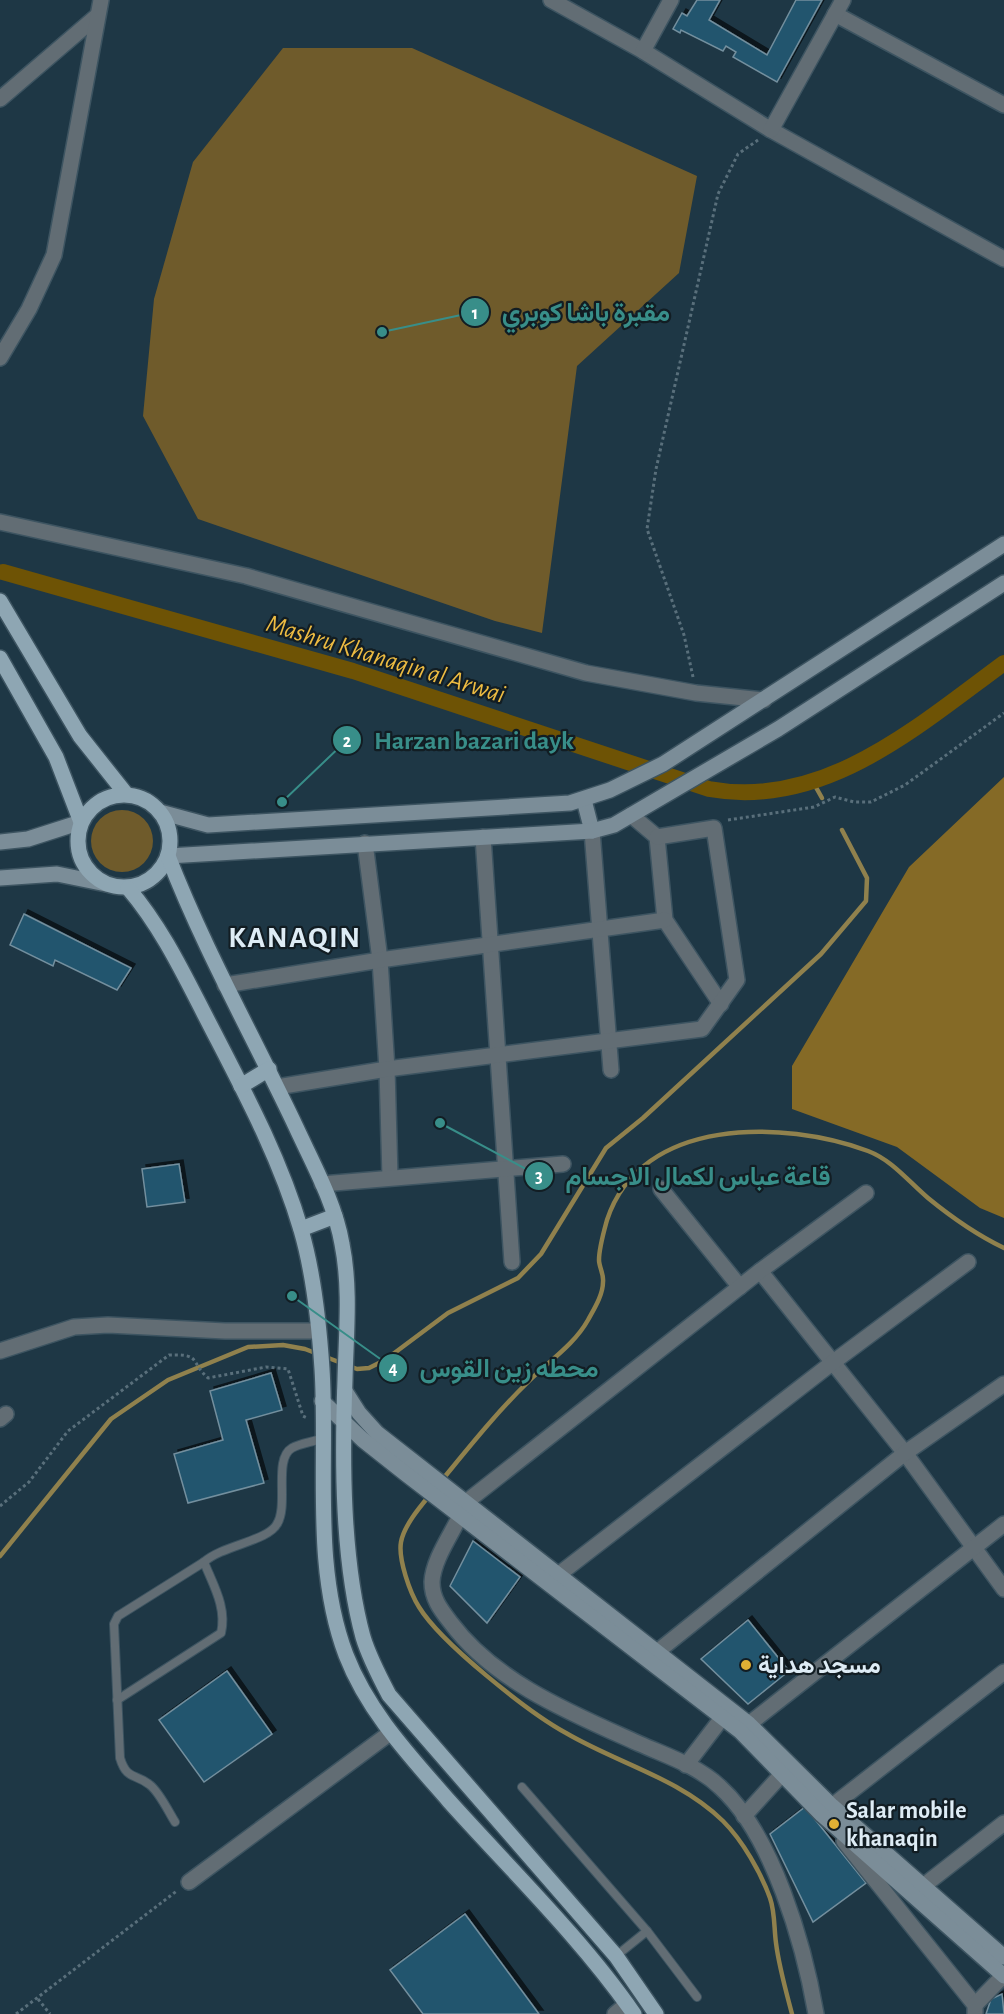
<svg xmlns="http://www.w3.org/2000/svg" width="1004" height="2014" font-family="'Alegreya Sans',Vazirmatn,sans-serif">
  <style>
    .green { fill: #6f5b2b }
    .forest { fill: #856a26 }
    .lines { fill: none; stroke-linecap: round; stroke-linejoin: round }
    .stream { stroke: #90814d; stroke-width: 4.5 }
    .canal { stroke: #6e5305; stroke-width: 16 }
    .building { fill: #21556e; stroke: #738f9e; stroke-width: 1.5; filter: url(#shadow) }
    .service-casing { stroke: #3d5461; stroke-width: 10 }
    .minor-casing { stroke: #3d5461; stroke-width: 18 }
    .secondary-casing { stroke: #3d5461; stroke-width: 18 }
    .primary-casing { stroke: #3d5461; stroke-width: 18 }
    .path { stroke: #596f7b; stroke-width: 3; stroke-dasharray: 3 3; stroke-linecap: butt }
    .service { stroke: #626d74; stroke-width: 8 }
    .minor { stroke: #626d74; stroke-width: 15 }
    .secondary { stroke: #7b8d98; stroke-width: 15 }
    .primary { stroke: #8ea6b3; stroke-width: 15 }
    .poi-dot { fill: #e0b034; stroke: #121d23; stroke-width: 2 }
    .labels { text-anchor: middle; stroke-width: 4.5; stroke-linejoin: round; paint-order: stroke }
    .poi-label { font-size: 24px; font-weight: bold; fill: #deecf5; stroke: #121d23; text-anchor: start }
    .water-label { font-size: 26px; font-style: italic; fill: #ecbb42; stroke: #121d23 }
    .district-label { font-size: 30px; font-weight: bold; letter-spacing: 1.5px; fill: #deecf5; stroke: #121d23 }
    .leader { fill: none; stroke: #388e89; stroke-width: 2 }
    .callout-dot { fill: #388e89; stroke: #121d23; stroke-width: 2 }
    .mark-label { font-size: 18px; text-anchor: middle; font-weight: bold; fill: #fff }
    .callout-label { font-size: 26px; text-anchor: middle; font-weight: bold; fill: #388e89; stroke: #121d23; stroke-width: 4.5; stroke-linejoin: round; paint-order: stroke }
  </style>
  <defs>
    <filter id="shadow"><feDropShadow dx="4" dy="-4" stdDeviation="0" flood-color="#0009"/></filter>
  </defs>
  <rect width="100%" height="100%" fill="#1e3745"/>
  <g class="green">
    <polygon points="283,48 412,48 697,176 679,273 577,366 542,633 495,621 198,519 143,416 154,299 193,162"/>
    <circle cx="122" cy="841" r="31"/>
  </g>
  <polygon class="forest" points="1004,777 1004,1218 980,1208 897,1147 792,1109 792,1066 909,867"/>
  <g class="lines">
    <g class="stream">
      <polyline points="813,782 822,798"/>
      <path d="M442,1480c28,-34 55,-68 87,-99 20,-20 45,-36 59,-61 6,-11 15,-25 15,-38 1,-8 -4,-15 -4,-22 0,-12 5,-29 8,-40 34,-104 177,-100 261,-69 24,9 41,31 60,47 22,18 51,38 76,50"/>
      <path d="M429,1496c-10,12 -25,30 -28,46 -3,17 9,51 18,65 22,36 109,105 147,126 53,31 113,45 157,88 20,20 38,52 47,77 5,14 4,31 6,45 3,24 10,48 16,71"/>
      <polyline points="0,1556 111,1419 168,1380 248,1347 283,1345 305,1349 357,1369 369,1368 385,1360 448,1313 518,1278 541,1254 606,1148 643,1118 821,954 866,901 867,878 842,830"/>
    </g>
    <path class="canal" d="M3,572l350,99 356,118c115,21 209,-63 295,-126"/>
  </g>
  <g class="building">
    <polygon points="697,0 720,0 709,20 767,55 796,0 822,0 777,82 733,57 736,52 726,46 723,51 681,30 680,33 673,29 682,13 687,16"/>
    <polygon points="24,914 131,968 117,990 55,960 53,966 10,945"/>
    <polygon points="179,1164 185,1202 147,1207 142,1169"/>
    <polygon points="271,1373 282,1410 246,1420 264,1483 188,1503 174,1454 223,1440 210,1391"/>
    <polygon points="473,1541 520,1577 487,1623 450,1586"/>
    <polygon points="748,1620 789,1671 748,1704 701,1659"/>
    <polygon points="227,1671 272,1734 204,1782 159,1720"/>
    <polygon points="805,1807 866,1883 813,1922 770,1834"/>
    <polygon points="465,1914 539,2014 423,2014 390,1970"/>
    <polygon points="1002,1994 1004,2014 986,2014 991,1999"/>
  </g>
  <g class="lines">
    <defs>
      <g id="service">
        <path d="M117,1700l104,-67c6,-26 -8,-48 -17,-71"/>
        <polyline points="522,1787 647,1931 697,1997"/>
        <path d="M175,1822c-7,-11 -15,-29 -25,-37 -14,-12 -23,-4 -30,-27l-6,-134 4,-8 86,-54c19,-17 64,-21 73,-38 12,-19 -4,-65 15,-76 9,-5 22,-6 31,-10"/>
        <polyline points="616,1956 647,1931"/>
      </g>
      <g id="minor">
        <polyline points="551,0 643,51 771,130 1004,259"/>
        <polyline points="835,14 1004,105"/>
        <polyline points="643,51 671,0"/>
        <polyline points="0,99 97,16"/>
        <polyline points="771,130 843,0"/>
        <polyline points="0,358 29,309 54,255 101,0"/>
        <polyline points="0,522 246,576 586,673 696,693 764,700"/>
        <polyline points="631,815 657,837 665,920 721,1004"/>
        <polyline points="592,831 611,1070"/>
        <polyline points="483,837 512,1262"/>
        <polyline points="365,843 380,960 387,1069 390,1177"/>
        <polyline points="225,985 380,960 665,920"/>
        <polyline points="277,1087 387,1069 702,1029 737,980 714,828 657,837"/>
        <polyline points="322,1184 563,1164"/>
        <polyline points="661,1189 740,1287"/>
        <polyline points="760,1271 905,1453 1004,1589"/>
        <polyline points="0,1351 74,1327 108,1325 225,1331 318,1331"/>
        <polyline points="0,1419 6,1414"/>
        <polyline points="465,1503 760,1271 866,1193"/>
        <path d="M460,1516c-9,19 -27,44 -28,66 0,17 9,28 19,41 45,60 122,91 189,121 27,12 58,22 80,43 53,48 84,158 96,227"/>
        <polyline points="558,1575 832,1363 968,1262"/>
        <polyline points="657,1652 905,1453 1004,1384"/>
        <polyline points="749,1724 1004,1524"/>
        <polyline points="686,1765 722,1718"/>
        <polyline points="832,1806 1004,1672"/>
        <polyline points="744,1816 782,1774"/>
        <polyline points="844,1841 975,2005 975,2014"/>
        <polyline points="189,1882 390,1733"/>
        <polyline points="922,1887 1004,1823"/>
        <polyline points="975,2005 1004,1975"/>
        <polyline points="615,2014 627,2004"/>
      </g>
      <g id="secondary">
        <polyline points="584,800 592,831"/>
        <polyline points="160,812 208,825 570,803 610,790 663,764 1004,544"/>
        <polyline points="0,842 28,839 81,822"/>
        <polyline points="168,856 592,831 614,825 778,729 1004,583"/>
        <polyline points="0,878 57,874 106,884"/>
        <polyline points="345,1391 359,1413 377,1433 749,1724 832,1806 1004,1957"/>
        <polyline points="322,1401 363,1440 406,1474 740,1731 822,1815 1004,1976"/>
      </g>
      <g id="primary">
        <polyline points="0,601 80,736 126,794"/>
        <polyline points="0,658 56,757 81,822"/>
        <circle cx="124" cy="841" r="46"/>
        <path d="M168,856c36,93 85,180 128,271 17,37 39,76 46,117 9,45 4,91 3,136 -3,80 -3,180 18,257 6,20 16,39 26,58l227,261 40,58"/>
        <path d="M128,888c35,41 57,89 82,137 34,66 70,133 91,205 13,44 18,93 21,139 6,93 -10,197 24,286 22,57 64,101 103,146 61,68 133,138 185,213"/>
        <polyline points="241,1086 269,1069"/>
        <polyline points="301,1229 335,1216"/>
      </g>
    </defs>
    <use href="#service" class="service-casing"/>
    <use href="#minor" class="minor-casing"/>
    <use href="#secondary" class="secondary-casing"/>
    <use href="#primary" class="primary-casing"/>
    <g class="path">
      <polyline points="693,677 684,635 647,529 656,469 718,194 738,154 758,140"/>
      <polyline points="728,820 814,807 835,797 854,802 871,802 905,785 1004,713"/>
      <path d="M0,1506l29,-24 39,-51 101,-76c33,-1 20,6 39,23l58,-11 22,2 15,47 4,2"/>
      <polyline points="38,1999 50,2014"/>
      <polyline points="16,2014 178,1890"/>
    </g>
    <use href="#service" class="service"/>
    <use href="#minor" class="minor"/>
    <use href="#secondary" class="secondary"/>
    <use href="#primary" class="primary"/>
  </g>
  <g class="poi-dot">
    <circle cx="746" cy="1665" r="6"/>
    <circle cx="834" cy="1824" r="6"/>
  </g>
  <g class="labels">
    <g class="poi-label">
      <text x="758" y="1673">مسجد هداية</text>
      <text x="846" y="1818">Salar mobile<tspan x="846" dy="28">khanaqin</tspan></text>
    </g>
    <g class="water-label">
      <text transform="translate(386 658) rotate(17)" y="9">Mashru Khanaqin al Arwai</text>
    </g>
    <g class="district-label">
      <text x="295" y="947">KANAQIN</text>
    </g>
  </g>
  <path class="leader" d="M382 332L475 312M282 802L347 740M440 1123L539 1176M292 1296L393 1368"/>
  <g class="callout-dot">
    <circle cx="382" cy="332" r="6"/>
    <circle cx="282" cy="802" r="6"/>
    <circle cx="440" cy="1123" r="6"/>
    <circle cx="292" cy="1296" r="6"/>
    <circle cx="475" cy="312" r="15"/>
    <circle cx="347" cy="740" r="15"/>
    <circle cx="539" cy="1176" r="15"/>
    <circle cx="393" cy="1368" r="15"/>
  </g>
  <g class="mark-label">
    <text x="475" y="319">1</text>
    <text x="347" y="747">2</text>
    <text x="539" y="1182">3</text>
    <text x="393" y="1374">4</text>
  </g>
  <g class="callout-label">
    <text x="586" y="321">مقبرة باشا كوبري</text>
    <text x="474" y="749">Harzan bazari dayk</text>
    <text x="698" y="1185">قاعة عباس لكمال الاجسام</text>
    <text x="509" y="1377">محطه زين القوس</text>
  </g>
</svg>
